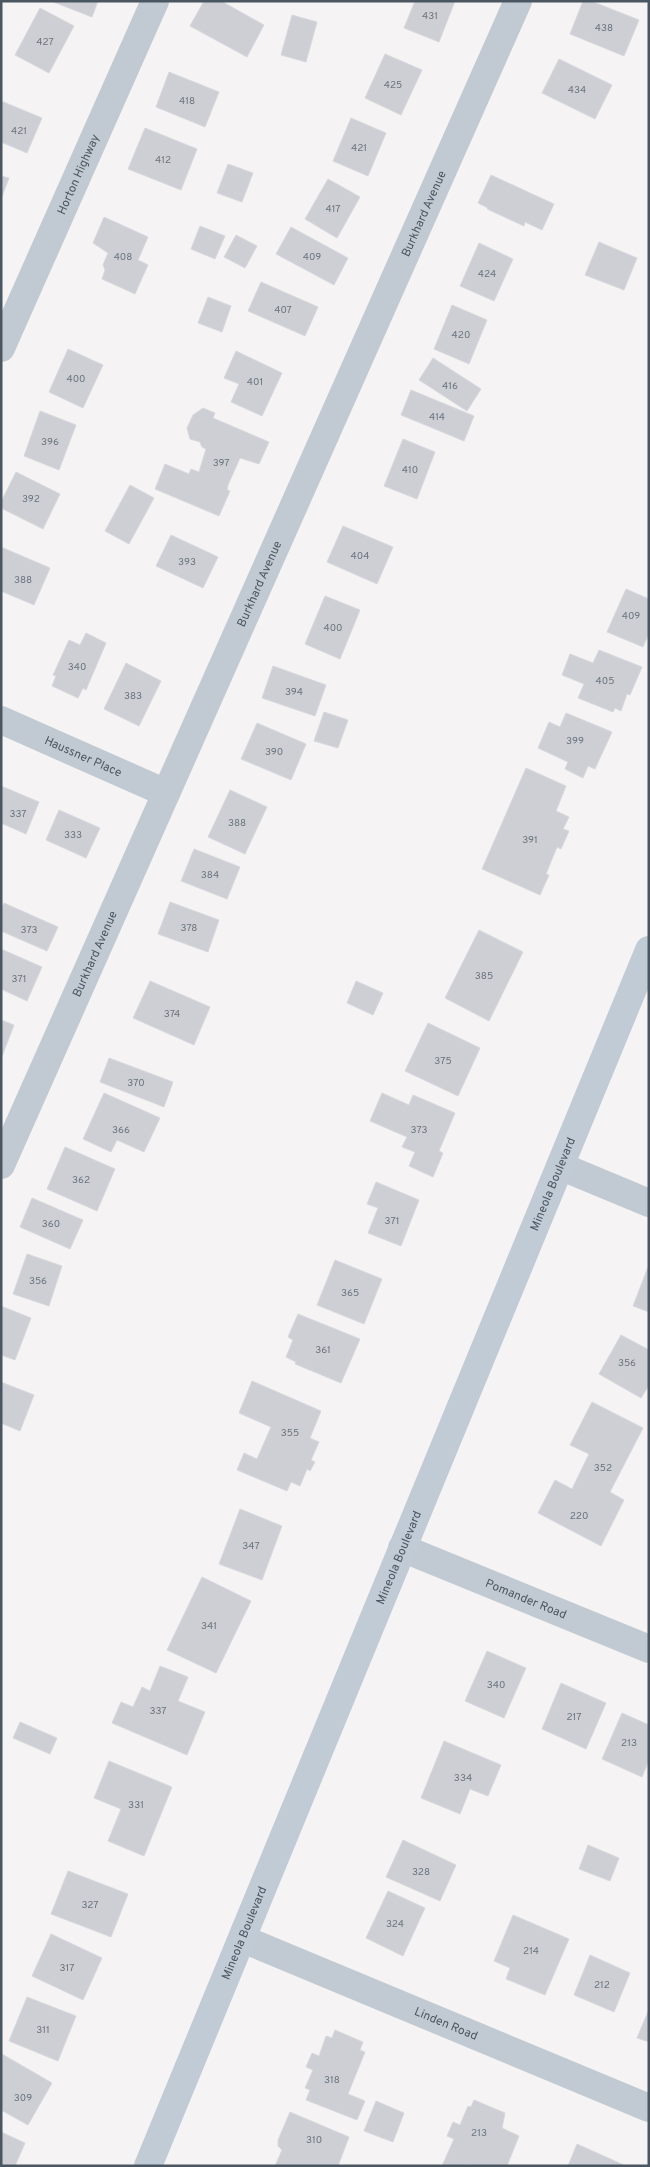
<svg xmlns="http://www.w3.org/2000/svg" width="650" height="2167" font-family="Overpass,sans-serif">
  <style>
    .building { fill: #cdcfd5; stroke: #d7d9de }
    .lines { fill: none; stroke-linecap: round; stroke-linejoin: round }
    .street { stroke: #c1cad2; stroke-width: 28 }
    .secondary { stroke: #c1cbd6; stroke-width: 28 }
    .labels { text-anchor: middle; stroke-width: 5; stroke-linejoin: round; paint-order: stroke }
    .number-label { font-size: 10px; fill: #6b747e }
    .street-label { font-size: 12px; fill: #4a5661; stroke: #fff }
  </style>
  <rect width="100%" height="100%" fill="#f5f3f3"/>
  <g class="building">
    <polygon points="51,1 98,1 92,17"/>
    <polygon points="204,1 221,1 264,25 247,57 190,26"/>
    <polygon points="415,1 455,1 439,42 404,28"/>
    <polygon points="583,1 591,1 639,20 624,56 570,34"/>
    <polygon points="40,8 74,26 49,73 15,55"/>
    <polygon points="292,15 317,22 306,62 281,55"/>
    <polygon points="385,54 422,70 401,115 365,98"/>
    <polygon points="559,59 612,85 595,119 542,93"/>
    <polygon points="169,72 219,92 205,127 156,107"/>
    <polygon points="1,101 42,118 27,153 1,142"/>
    <polygon points="351,118 386,133 368,176 333,161"/>
    <polygon points="145,128 197,149 181,190 128,169"/>
    <polygon points="228,164 253,173 242,202 217,193"/>
    <polygon points="491,175 554,204 542,230 525,222 524,226 487,209 488,208 478,203"/>
    <polygon points="1,176 9,178 1,199"/>
    <polygon points="328,179 360,197 337,238 305,219"/>
    <polygon points="104,217 148,237 138,260 148,265 135,294 102,279 105,270 103,265 108,253 93,243"/>
    <polygon points="200,226 225,236 215,259 191,249"/>
    <polygon points="291,227 348,258 334,285 276,254"/>
    <polygon points="236,235 257,246 245,268 224,257"/>
    <polygon points="599,242 637,258 624,290 585,275"/>
    <polygon points="479,243 513,259 494,301 460,286"/>
    <polygon points="261,282 318,307 305,336 248,311"/>
    <polygon points="208,297 231,306 222,332 198,323"/>
    <polygon points="452,305 487,320 469,364 434,349"/>
    <polygon points="68,349 103,365 83,408 49,392"/>
    <polygon points="236,351 282,373 262,416 231,402 239,384 224,378"/>
    <polygon points="433,358 481,389 467,411 419,380"/>
    <polygon points="411,390 474,416 464,441 401,415"/>
    <polygon points="203,408 215,413 213,418 269,442 259,464 240,458 228,485 227,490 230,491 219,516 155,489 165,464 189,474 191,469 199,472 206,449 202,447 200,442 190,439 187,428 193,415"/>
    <polygon points="40,411 76,425 59,470 24,456"/>
    <polygon points="403,439 435,452 417,499 384,486"/>
    <polygon points="16,472 60,494 43,529 1,508 1,502"/>
    <polygon points="130,485 154,498 129,544 105,531"/>
    <polygon points="343,526 393,547 377,584 327,562"/>
    <polygon points="171,535 218,557 203,588 156,566"/>
    <polygon points="1,547 50,568 34,605 1,591"/>
    <polygon points="626,589 649,599 649,633 643,647 607,632"/>
    <polygon points="325,596 360,610 340,659 305,644"/>
    <polygon points="86,633 106,643 86,690 83,688 78,698 52,686 56,676 53,675 69,640 80,645"/>
    <polygon points="599,650 642,667 630,695 627,694 621,711 615,708 613,712 578,698 584,684 562,675 570,654 593,663"/>
    <polygon points="126,663 161,681 139,726 104,709"/>
    <polygon points="273,666 326,685 315,716 262,698"/>
    <polygon points="324,712 348,720 338,748 314,741"/>
    <polygon points="566,713 612,732 595,769 588,766 583,778 565,769 568,762 538,748 549,722 560,727"/>
    <polygon points="257,723 306,744 291,780 241,759"/>
    <polygon points="526,768 566,786 556,811 569,817 563,829 569,831 561,849 557,847 546,874 549,875 540,895 482,869"/>
    <polygon points="1,786 39,802 26,834 1,823"/>
    <polygon points="230,790 267,807 245,854 208,837"/>
    <polygon points="59,810 100,828 86,858 46,840"/>
    <polygon points="194,849 240,867 227,899 181,881"/>
    <polygon points="170,902 219,920 208,952 158,934"/>
    <polygon points="4,903 58,927 47,951 1,931 1,909"/>
    <polygon points="479,930 523,952 489,1021 445,998"/>
    <polygon points="1,949 42,967 27,1001 1,989"/>
    <polygon points="150,981 210,1007 194,1045 133,1018"/>
    <polygon points="356,981 383,993 373,1015 347,1003"/>
    <polygon points="1,1020 14,1025 1,1059"/>
    <polygon points="428,1023 480,1048 458,1096 405,1071"/>
    <polygon points="109,1058 173,1082 164,1107 100,1082"/>
    <polygon points="104,1093 160,1118 144,1152 117,1140 111,1152 83,1139"/>
    <polygon points="382,1093 409,1105 413,1095 455,1113 439,1151 443,1153 433,1177 409,1166 415,1152 402,1147 407,1137 370,1121"/>
    <polygon points="65,1147 115,1169 97,1211 47,1189"/>
    <polygon points="376,1182 419,1200 401,1246 368,1233 378,1208 367,1204"/>
    <polygon points="32,1198 83,1220 70,1249 20,1227"/>
    <polygon points="27,1254 62,1266 49,1306 13,1294"/>
    <polygon points="335,1260 382,1279 364,1324 317,1305"/>
    <polygon points="648,1267 649,1267 649,1312 633,1306"/>
    <polygon points="1,1306 31,1318 15,1360 1,1355"/>
    <polygon points="298,1314 360,1339 341,1383 295,1364 296,1362 286,1357 293,1340 288,1337"/>
    <polygon points="621,1335 649,1350 649,1385 641,1398 599,1374"/>
    <polygon points="252,1381 321,1411 310,1438 319,1442 311,1460 315,1462 310,1471 307,1469 300,1486 291,1482 287,1491 237,1470 244,1453 257,1459 271,1427 239,1413"/>
    <polygon points="1,1382 34,1395 20,1431 1,1423"/>
    <polygon points="592,1402 643,1428 610,1492 624,1500 601,1546 538,1513 555,1480 572,1489 589,1454 570,1445"/>
    <polygon points="240,1509 282,1526 262,1580 219,1564"/>
    <polygon points="202,1577 251,1601 216,1673 167,1650"/>
    <polygon points="487,1651 526,1668 504,1718 465,1701"/>
    <polygon points="160,1666 188,1677 178,1701 205,1712 187,1755 112,1723 121,1702 133,1707 142,1687 150,1691"/>
    <polygon points="561,1683 606,1703 586,1749 542,1729"/>
    <polygon points="622,1713 649,1725 649,1760 642,1777 602,1759"/>
    <polygon points="20,1722 57,1738 50,1754 13,1738"/>
    <polygon points="444,1741 501,1765 488,1796 470,1789 460,1814 421,1798"/>
    <polygon points="109,1761 172,1787 144,1856 108,1841 121,1809 94,1798"/>
    <polygon points="403,1840 456,1865 440,1901 386,1877"/>
    <polygon points="588,1845 619,1858 610,1881 579,1869"/>
    <polygon points="68,1871 128,1894 111,1937 51,1914"/>
    <polygon points="388,1891 425,1908 403,1956 366,1938"/>
    <polygon points="513,1915 569,1939 545,1995 506,1979 510,1968 494,1961"/>
    <polygon points="51,1934 102,1958 83,2000 32,1976"/>
    <polygon points="590,1955 630,1973 614,2012 574,1995"/>
    <polygon points="27,1997 76,2016 58,2061 9,2041"/>
    <polygon points="649,2009 649,2042 637,2038"/>
    <polygon points="335,2030 363,2042 360,2050 365,2052 348,2094 365,2101 357,2120 306,2100 310,2090 305,2088 313,2070 306,2067 312,2053 319,2056 326,2036 332,2038"/>
    <polygon points="2,2054 52,2083 28,2125 1,2110"/>
    <polygon points="474,2100 505,2113 502,2128 519,2136 507,2166 473,2166 469,2164 468,2166 442,2166 454,2139 447,2136 453,2122 460,2125 468,2106 471,2107"/>
    <polygon points="376,2101 404,2113 393,2142 364,2131"/>
    <polygon points="290,2112 349,2137 338,2166 275,2166 282,2150 278,2146 278,2140"/>
    <polygon points="1,2132 25,2143 15,2166 1,2166"/>
    <polygon points="577,2144 626,2166 568,2166"/>
  </g>
  <g class="lines">
    <g class="street">
      <path id="s1" d="M1,348l154,-347"/>
      <path id="s2" d="M1,720l165,73"/>
      <path id="s3" d="M1,1165l517,-1164"/>
      <polyline points="560,1166 649,1203"/>
      <path id="s4" d="M402,1548l247,101"/>
      <path id="s5" d="M243,1939l406,169"/>
    </g>
    <path class="secondary" id="s6" d="M148,2166l501,-1216"/>
  </g>
  <g class="labels">
    <g class="number-label">
      <text x="430" y="19">431</text>
      <text x="604" y="31">438</text>
      <text x="45" y="45">427</text>
      <text x="393" y="88">425</text>
      <text x="577" y="93">434</text>
      <text x="187" y="104">418</text>
      <text x="19" y="134">421</text>
      <text x="359" y="151">421</text>
      <text x="163" y="163">412</text>
      <text x="333" y="212">417</text>
      <text x="123" y="260">408</text>
      <text x="312" y="260">409</text>
      <text x="487" y="277">424</text>
      <text x="283" y="313">407</text>
      <text x="461" y="338">420</text>
      <text x="76" y="382">400</text>
      <text x="255" y="385">401</text>
      <text x="450" y="389">416</text>
      <text x="437" y="420">414</text>
      <text x="50" y="445">396</text>
      <text x="221" y="466">397</text>
      <text x="410" y="473">410</text>
      <text x="31" y="502">392</text>
      <text x="360" y="559">404</text>
      <text x="187" y="565">393</text>
      <text x="23" y="583">388</text>
      <text x="631" y="619">409</text>
      <text x="333" y="631">400</text>
      <text x="77" y="670">340</text>
      <text x="605" y="684">405</text>
      <text x="294" y="695">394</text>
      <text x="133" y="699">383</text>
      <text x="575" y="744">399</text>
      <text x="274" y="755">390</text>
      <text x="18" y="817">337</text>
      <text x="237" y="826">388</text>
      <text x="73" y="838">333</text>
      <text x="530" y="843">391</text>
      <text x="210" y="878">384</text>
      <text x="189" y="931">378</text>
      <text x="29" y="933">373</text>
      <text x="484" y="979">385</text>
      <text x="19" y="982">371</text>
      <text x="172" y="1017">374</text>
      <text x="443" y="1064">375</text>
      <text x="136" y="1086">370</text>
      <text x="121" y="1133">366</text>
      <text x="419" y="1133">373</text>
      <text x="81" y="1183">362</text>
      <text x="392" y="1224">371</text>
      <text x="51" y="1227">360</text>
      <text x="38" y="1284">356</text>
      <text x="350" y="1296">365</text>
      <text x="323" y="1353">361</text>
      <text x="627" y="1366">356</text>
      <text x="290" y="1436">355</text>
      <text x="603" y="1471">352</text>
      <text x="579" y="1519">220</text>
      <text x="251" y="1549">347</text>
      <text x="209" y="1629">341</text>
      <text x="496" y="1688">340</text>
      <text x="158" y="1714">337</text>
      <text x="574" y="1720">217</text>
      <text x="629" y="1746">213</text>
      <text x="463" y="1781">334</text>
      <text x="136" y="1808">331</text>
      <text x="421" y="1875">328</text>
      <text x="90" y="1908">327</text>
      <text x="395" y="1927">324</text>
      <text x="531" y="1954">214</text>
      <text x="67" y="1971">317</text>
      <text x="602" y="1988">212</text>
      <text x="43" y="2033">311</text>
      <text x="332" y="2083">318</text>
      <text x="23" y="2101">309</text>
      <text x="479" y="2136">213</text>
      <text x="314" y="2143">310</text>
    </g>
    <g class="street-label">
      <text dy="4" stroke="none"><textPath href="#s1" startOffset="190">Horton Highway</textPath></text>
      <text dy="4" stroke="none"><textPath href="#s3" startOffset="1041">Burkhard Avenue</textPath></text>
      <text dy="4" stroke="none"><textPath href="#s3" startOffset="636">Burkhard Avenue</textPath></text>
      <text dy="4" stroke="none"><textPath href="#s2" startOffset="90">Haussner Place</textPath></text>
      <text dy="4" stroke="none"><textPath href="#s3" startOffset="231">Burkhard Avenue</textPath></text>
      <text dy="4" stroke="none"><textPath href="#s6" startOffset="1062">Mineola Boulevard</textPath></text>
      <text dy="4" stroke="none"><textPath href="#s6" startOffset="658">Mineola Boulevard</textPath></text>
      <text dy="4" stroke="none"><textPath href="#s4" startOffset="134">Pomander Road</textPath></text>
      <text dy="4" stroke="none"><textPath href="#s6" startOffset="252">Mineola Boulevard</textPath></text>
      <text dy="4" stroke="none"><textPath href="#s5" startOffset="220">Linden Road</textPath></text>
    </g>
  </g>
  <rect width="650" height="2167" fill="none" stroke="#4a5661" stroke-width="5"/>
</svg>
